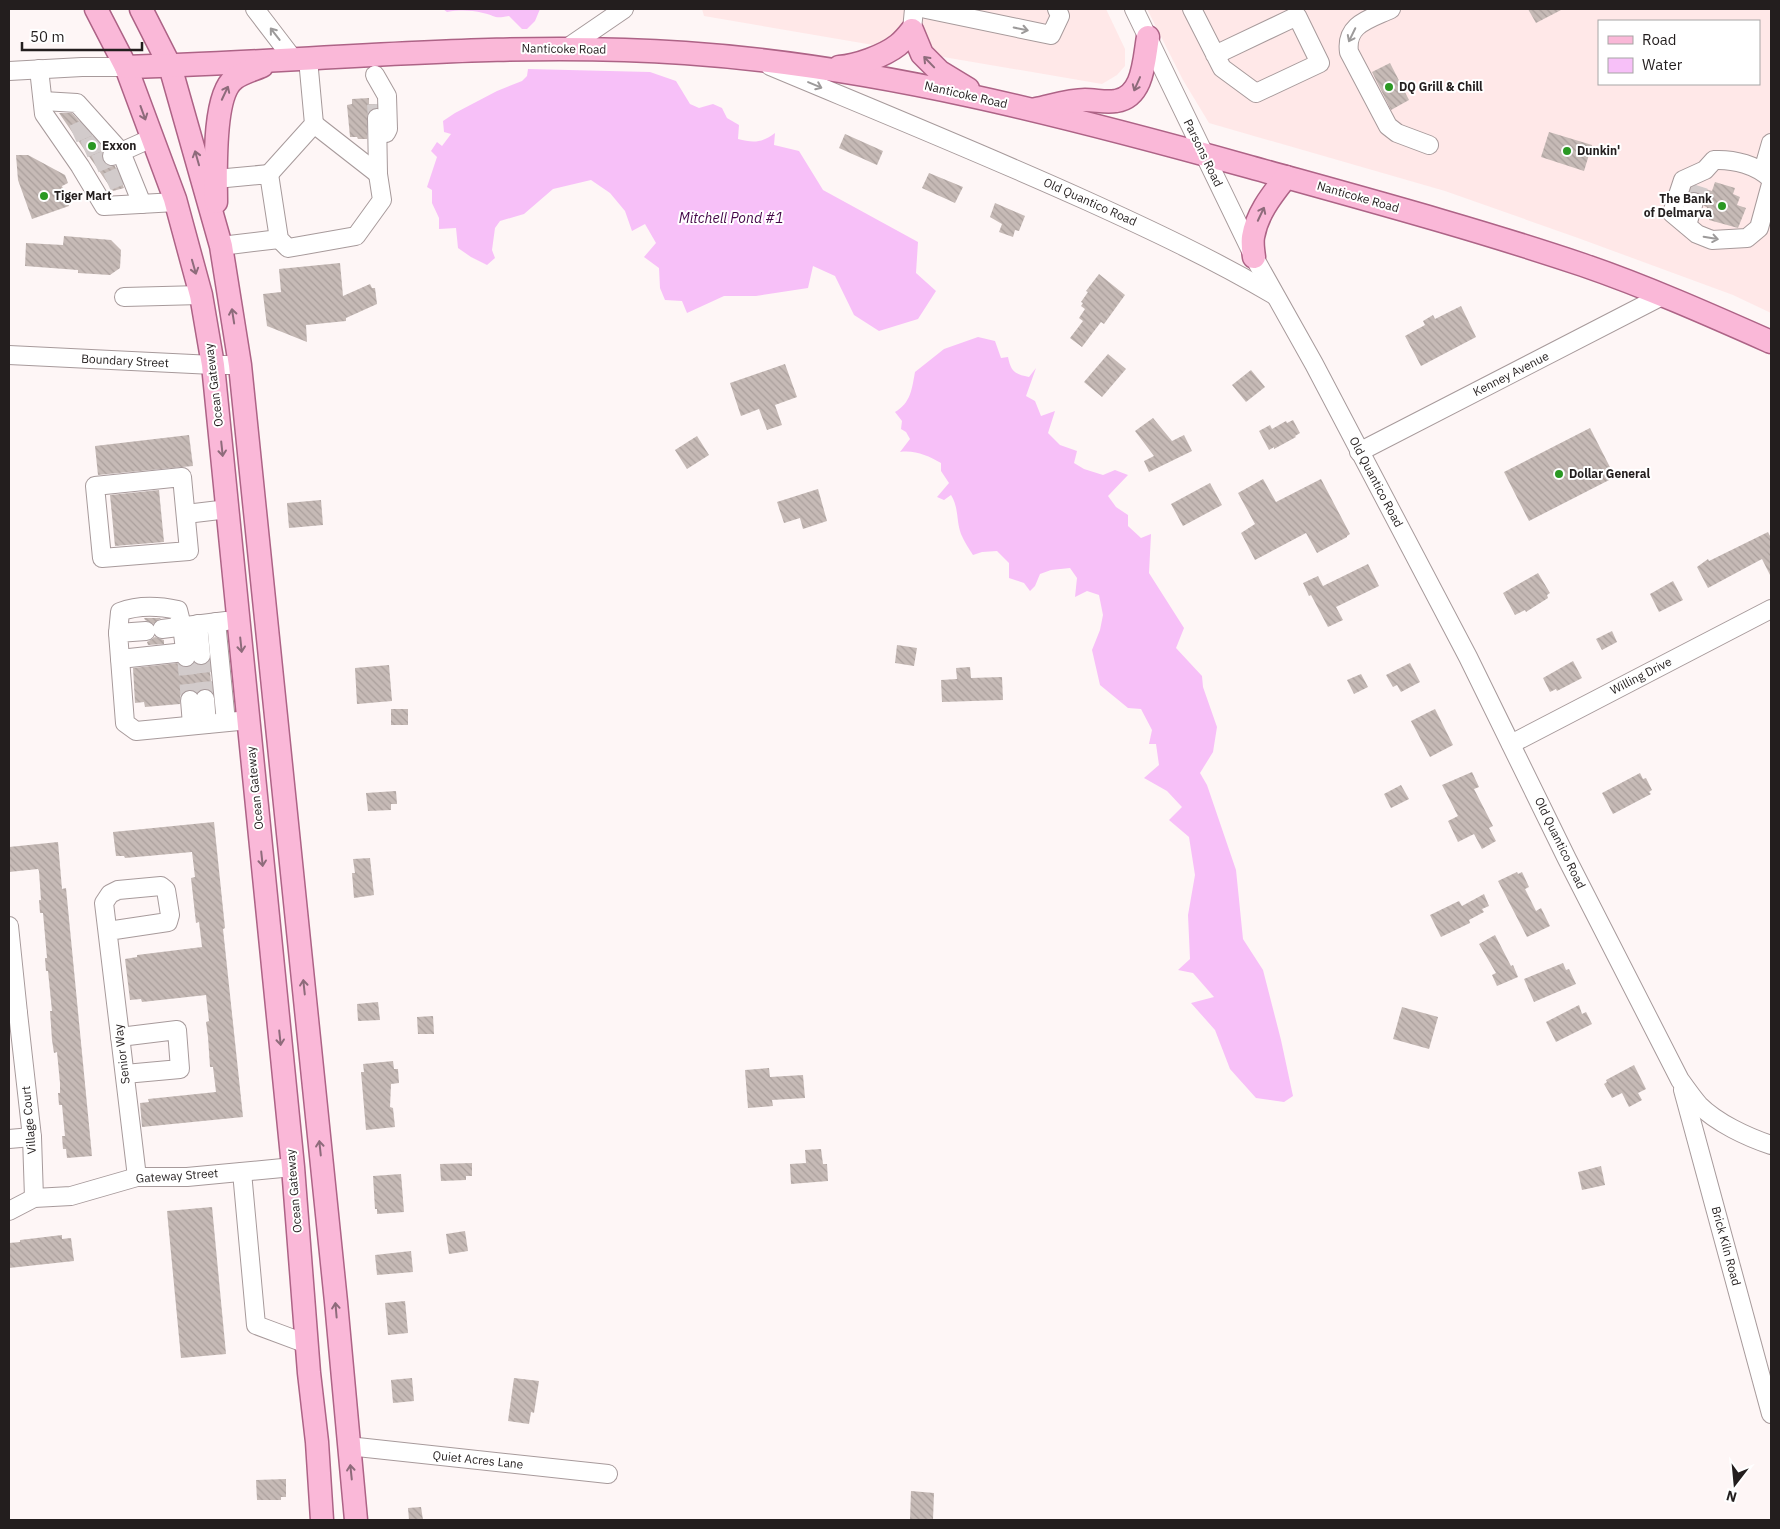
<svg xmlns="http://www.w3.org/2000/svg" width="1780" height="1529" font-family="'IBM Plex Sans',sans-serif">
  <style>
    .built { fill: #ffe8e8; fill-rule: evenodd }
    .water { fill: #f7c0f8 }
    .building { fill: url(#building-back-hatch) }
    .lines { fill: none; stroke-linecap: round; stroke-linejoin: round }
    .minor-tunnel { stroke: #d2cbcb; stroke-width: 18; stroke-dasharray: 18 9; stroke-linecap: butt }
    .minor-casing { stroke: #a79a9b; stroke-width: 20 }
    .major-casing { stroke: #ad6386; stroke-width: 25 }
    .minor { stroke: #fff; stroke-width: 18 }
    .major { stroke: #fab8d8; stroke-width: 22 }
    .oneway { stroke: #9c9a9a }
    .oneway2 { stroke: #8e6b7b }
    .poi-dot { fill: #2a9823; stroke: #fff; stroke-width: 2 }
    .labels { text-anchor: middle; stroke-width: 4; stroke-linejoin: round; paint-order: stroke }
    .street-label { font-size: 12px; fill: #231e1e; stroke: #fff }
    .poi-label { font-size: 12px; font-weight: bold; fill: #231e1e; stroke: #fff; text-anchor: start }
    .water-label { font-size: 14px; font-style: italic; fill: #440748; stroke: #fff }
  </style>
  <defs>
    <pattern id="building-back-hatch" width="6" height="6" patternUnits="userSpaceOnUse" patternTransform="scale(1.25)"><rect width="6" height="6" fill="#c6bab6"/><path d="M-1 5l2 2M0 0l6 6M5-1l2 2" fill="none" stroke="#aa9f9c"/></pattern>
  </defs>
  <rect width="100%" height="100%" fill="#fef6f6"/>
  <g class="built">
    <polygon points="702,9 1106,9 1125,49 1125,66 1117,75 1102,84 704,16"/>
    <path d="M1147,9h624v304l-38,-18 -155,-57 -133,-47 -236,-68 -26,-43zM1599,21h160v63h-160z"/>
  </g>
  <g class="water">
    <path d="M443,9h97l-5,12 -8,8h-5l-13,-13c-16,3 -12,0 -26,-3 -13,-3 -24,-3 -36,-1z"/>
    <path d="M528,69l122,3 26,9 14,23 9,4 14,-4 9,4 5,10 12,7 -1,14c15,4 24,4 37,-6l-1,12 25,6 24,39 95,52 -2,31 20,18 -18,28 -39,12 -25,-16 -19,-39 -22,-10 -5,22 -52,8h-32l-37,17 -5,-12 -17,-1 -5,-12 -1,-20 -15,-11 12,-14 -11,-19 -13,7 -7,-20 -15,-18 -19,-13 -38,9 -29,25 -24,7 -5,7 -3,22 3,8 -8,7 -16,-8 -13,-9 -2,-20 -17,1v-11l-7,-15v-13l-5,-3 10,-30 -6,-6 6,-9 5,4 9,-12 -7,-2 -1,-11 12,-8 42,-22 25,-10 5,-5z"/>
    <path d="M978,337l17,4 6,17 7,-1c3,15 7,17 21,20l7,-9 -10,28 9,5 6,15 14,-5 -7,22 12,12 17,6 -3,12 10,6 19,6 12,-5 13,5 -20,21 8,11 12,8v11l13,12 10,-4 -2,39 35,55 -8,20 26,28 1,11 14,40 -4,25 -13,21 7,12 29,85 7,69 20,31 18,70 12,56 -9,6 -28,-4 -26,-29 -15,-39 -24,-27 23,-6 -21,-24 -15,-3 12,-11 -2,-44 7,-40 -6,-38 -20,-17 13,-13 -15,-16 -23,-13 15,-13 -3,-21h-7l3,-14 -11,-21 -13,-1 -28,-23 -8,-35 8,-20 3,-15 -4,-20 -12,-4 -12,6 2,-19 -7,-10 -19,2 -11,4 -5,12 -5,5 -6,-8 -15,-5v-15l-12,-12 -15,1 -9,3c-4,-6 -9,-14 -12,-21 -5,-14 -2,-26 -10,-39l-7,5 -7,-3 12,-14 -8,-12v-8c-13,-7 -25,-13 -41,-11l10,-13 -4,-7 -5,-3 1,-8 -7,-9c16,-9 17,-24 20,-40l29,-23z"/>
  </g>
  <g class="building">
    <polygon points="1528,9 1563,9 1536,23"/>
    <polygon points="1390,63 1409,100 1391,110 1372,72"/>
    <polygon points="369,98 369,104 377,104 377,107 371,109 368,113 367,139 358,139 357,137 350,137 347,105 352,104 352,99"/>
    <polygon points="59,113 72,113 104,149 102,154 103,161 106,165 115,166 124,188 113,191"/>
    <polygon points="1549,132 1592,145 1584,171 1541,157"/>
    <polygon points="845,134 883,151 877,165 839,148"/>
    <polygon points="16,155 28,155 65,175 68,183 62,186 69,206 32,219 18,180"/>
    <polygon points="929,173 963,187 955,203 922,188"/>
    <polygon points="1715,182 1735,188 1733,194 1740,197 1737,205 1746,208 1738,228 1709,220 1709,218 1704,217 1707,207 1704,206 1704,200 1702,195 1697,192 1690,192 1692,188 1697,186 1712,191"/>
    <polygon points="995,203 1025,216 1019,231 1015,230 1013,237 999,232 1002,224 990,217"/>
    <polygon points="64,236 111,240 121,250 120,268 110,275 78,273 78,270 25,266 26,243 63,245"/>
    <polygon points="340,263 343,296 370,284 372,288 375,288 377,304 346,318 346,321 306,325 307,342 267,326 263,294 281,292 279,269"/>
    <polygon points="1099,274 1125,295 1104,324 1101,322 1082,347 1070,338 1083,321 1079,318 1085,309 1081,306 1083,303 1081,302 1088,292 1086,291"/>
    <polygon points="1461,306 1476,337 1421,366 1405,336 1425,325 1423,321 1433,315 1435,319"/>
    <polygon points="1108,354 1126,369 1102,397 1084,382"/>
    <polygon points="785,364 797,397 775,405 782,425 767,430 759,409 741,416 730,383"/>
    <polygon points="1251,370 1265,387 1246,402 1232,385"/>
    <polygon points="1153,418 1172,441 1184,435 1192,451 1149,472 1144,461 1154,456 1135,431"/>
    <polygon points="1293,420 1300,433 1295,436 1296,437 1274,449 1274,447 1269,450 1259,431 1270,425 1272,429 1286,421 1287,423"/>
    <polygon points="1590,428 1615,477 1529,521 1504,472"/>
    <polygon points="189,435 193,466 98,475 95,446"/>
    <polygon points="697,436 709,455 687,469 675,450"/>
    <polygon points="1263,479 1276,502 1321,479 1350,534 1347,536 1347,537 1317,553 1306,533 1255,560 1241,533 1255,524 1238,493"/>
    <polygon points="1210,483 1222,505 1183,526 1171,504"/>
    <polygon points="818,489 827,521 803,529 800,518 784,523 777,502"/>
    <polygon points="159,490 164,542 115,546 110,495"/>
    <polygon points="321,500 323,525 289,528 287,503"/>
    <polygon points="1768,532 1771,538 1771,577 1762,559 1708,588 1697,567 1708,559 1709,561"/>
    <polygon points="1368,564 1379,586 1336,607 1343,620 1328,627 1311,595 1309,596 1303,583 1318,576 1323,586"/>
    <polygon points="1538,573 1550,593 1547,595 1548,598 1526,612 1525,610 1515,615 1503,593"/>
    <polygon points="1673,581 1683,600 1659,612 1650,594"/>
    <polygon points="144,618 161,618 153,624 145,620"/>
    <polygon points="1612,631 1617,642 1602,650 1596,639"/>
    <polygon points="155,637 164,640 164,644 148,645 147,642"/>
    <polygon points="897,645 917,648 914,666 895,663"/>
    <polygon points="209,661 212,692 205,688 197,692 190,689 184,691 180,696 180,704 145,707 144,702 135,703 133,668 178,663 181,667 187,668 194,663 202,665"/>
    <polygon points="1573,661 1582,678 1557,691 1556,689 1550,692 1543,678"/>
    <polygon points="1410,663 1420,682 1401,692 1397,685 1393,687 1386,675"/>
    <polygon points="389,665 392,701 357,704 355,668"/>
    <polygon points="970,667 971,678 1002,677 1003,700 942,702 941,680 957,679 956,668"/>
    <polygon points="1361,674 1368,687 1354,694 1347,680"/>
    <rect x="391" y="709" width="17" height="16"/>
    <polygon points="1435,709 1453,745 1430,757 1411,721"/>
    <polygon points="1472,772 1479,787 1474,789 1493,826 1489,828 1496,841 1482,849 1474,834 1458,842 1448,821 1458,816 1442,785"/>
    <polygon points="1640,773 1643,779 1646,778 1652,790 1649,792 1651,794 1613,814 1602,793"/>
    <polygon points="1401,785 1409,799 1391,808 1384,794"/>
    <polygon points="396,791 397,804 391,804 391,810 368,811 366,793"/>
    <polygon points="214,822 225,928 223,929 243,1117 142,1127 140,1103 149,1102 148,1099 216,1092 213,1067 210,1067 208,1037 206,1022 209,1021 206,995 142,1002 141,999 130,1000 125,959 137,957 137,955 202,947 199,922 196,923 191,878 195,877 192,852 125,858 124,856 116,856 113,832"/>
    <polygon points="58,842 62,889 66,888 92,1156 67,1158 66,1149 63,1149 62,1136 65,1136 62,1105 59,1105 58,1093 60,1093 60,1083 57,1052 54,1053 52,1040 50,1011 52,1011 48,971 46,971 45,958 47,958 43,913 40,913 39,900 41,900 39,871 38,869 9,872 9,847"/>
    <polygon points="370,858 374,895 354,898 352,873 355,873 353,859"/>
    <polygon points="1517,872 1518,874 1522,872 1529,887 1525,889 1536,911 1541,908 1550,926 1527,937 1498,881"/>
    <polygon points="1484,894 1489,906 1482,909 1484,912 1469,920 1470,923 1441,937 1430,915 1459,901 1462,906"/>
    <polygon points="1495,935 1511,966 1513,965 1518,977 1497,986 1492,975 1496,973 1479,944"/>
    <polygon points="1563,963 1566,970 1569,969 1576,984 1534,1002 1524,979"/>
    <polygon points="378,1002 380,1020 358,1021 357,1004"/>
    <polygon points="1579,1005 1582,1014 1586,1012 1592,1024 1556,1042 1546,1022"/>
    <polygon points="1402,1007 1438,1017 1429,1049 1393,1039"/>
    <polygon points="433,1016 434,1034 418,1034 417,1017"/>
    <polygon points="393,1061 394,1069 398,1069 399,1083 391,1084 390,1107 393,1108 395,1127 366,1130 361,1072 364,1072 363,1064"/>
    <polygon points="1634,1065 1646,1089 1638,1093 1642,1100 1629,1107 1622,1093 1612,1098 1604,1084 1607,1082 1606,1080"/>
    <polygon points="769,1068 770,1077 803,1075 805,1098 772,1100 773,1106 748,1108 745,1070"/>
    <polygon points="821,1149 823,1164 827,1164 828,1181 791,1184 790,1164 806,1163 805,1150"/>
    <polygon points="472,1163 472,1176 466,1176 466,1180 441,1181 440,1164"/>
    <polygon points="1601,1166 1605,1185 1582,1190 1578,1172"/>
    <polygon points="401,1174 404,1212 377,1214 377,1209 375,1209 373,1176"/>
    <polygon points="212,1207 226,1354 181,1358 167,1211"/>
    <polygon points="465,1231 468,1251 449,1254 446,1234"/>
    <polygon points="62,1235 62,1239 71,1238 74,1261 9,1268 9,1243 20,1242 20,1240"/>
    <polygon points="411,1251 413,1272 377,1275 375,1255"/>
    <polygon points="405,1301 408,1333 388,1335 385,1303"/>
    <polygon points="412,1378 414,1401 393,1403 391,1380"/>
    <polygon points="514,1378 539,1381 534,1413 531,1412 529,1424 508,1421"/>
    <polygon points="286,1479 286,1497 281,1497 281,1500 257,1500 256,1480"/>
    <polygon points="911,1491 934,1493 933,1520 910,1520"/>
    <polygon points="421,1507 423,1520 409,1520 408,1508"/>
  </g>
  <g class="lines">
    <g class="minor-tunnel">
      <polyline points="376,104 377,118"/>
      <polyline points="73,134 89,127"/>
      <polyline points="84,149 100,142"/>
      <polyline points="95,164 111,157"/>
      <polyline points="107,182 123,175"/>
      <polyline points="1694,202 1699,186"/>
      <polyline points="201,655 205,699"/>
      <polyline points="186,657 190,700"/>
    </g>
    <defs>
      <g id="minor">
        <polyline points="255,9 294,60"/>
        <polyline points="926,9 1051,35 1060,16 1057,9"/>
        <path d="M1134,9l120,248 60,107 154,293 99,202 113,221c6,8 12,17 19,25 18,18 48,32 72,40"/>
        <polyline points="1192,9 1222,68 1256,93 1320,63 1297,16 1215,55"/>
        <path d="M1391,9c-21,10 -46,15 -42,43l39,74 9,7 32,12"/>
        <polyline points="912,30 914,9"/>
        <polyline points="567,48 624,9"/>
        <path d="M770,66c105,44 211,87 315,134 64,29 128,59 189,95"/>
        <polyline points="39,69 44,114 80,166 104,206 176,202"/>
        <polyline points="9,71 82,67 126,67"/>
        <polyline points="375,75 387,96 388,129 386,133"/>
        <polyline points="43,101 77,103 121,152 142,204"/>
        <polyline points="314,124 378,174"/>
        <polyline points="112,156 152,138"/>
        <polyline points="1763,171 1771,143"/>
        <polyline points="269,174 314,124 308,59"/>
        <polyline points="216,179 269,174 279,239 288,248 356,236 382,200 378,174 377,118"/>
        <path d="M1771,179c-14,-14 -37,-20 -57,-19l-9,10 -22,10 -11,33 25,21 15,6 35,-2 12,-10 12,-44"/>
        <polyline points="1687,225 1694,202"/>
        <polyline points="221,246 279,239"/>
        <polyline points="124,297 201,295"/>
        <polyline points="9,355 213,365 240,365"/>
        <polyline points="1359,452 1662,296"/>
        <polygon points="182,477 189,551 102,558 95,486"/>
        <polyline points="186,514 228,509"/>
        <polyline points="216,622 226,722"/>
        <polyline points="198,624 201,655"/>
        <polyline points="162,629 226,621"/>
        <polyline points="146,631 118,633 125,723 136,731 249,720"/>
        <path d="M118,633l2,-21c18,-7 39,-6 58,-2l4,16 4,31"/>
        <polyline points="120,659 185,652"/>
        <polyline points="205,699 207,724"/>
        <polyline points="190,700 192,725"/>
        <polyline points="1511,744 1771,609"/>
        <polyline points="9,926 18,1013 9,1014"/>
        <polyline points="108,931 168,922 170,915 166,890 161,886 118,890 110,894 104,903 137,1177"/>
        <polyline points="18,1013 32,1137 34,1198"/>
        <polyline points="120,1037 177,1030 180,1069 125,1074"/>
        <polyline points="1683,1090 1771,1414"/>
        <polyline points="9,1139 32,1137"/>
        <polyline points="242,1172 256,1325 307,1344"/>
        <polyline points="9,1211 34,1198 71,1196 137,1177 187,1177 293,1167"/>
        <polyline points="348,1446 608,1474"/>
      </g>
      <g id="major">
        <polyline points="96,9 126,67 175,199 201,295 213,365 293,1167 309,1373 317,1442 322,1520"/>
        <polyline points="141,9 170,66 221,246 240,365 336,1302 356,1520"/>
        <path d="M126,67c187,-5 372,-27 559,-14 191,13 381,63 565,114 111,31 223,61 333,98 64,22 127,50 188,77"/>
        <path d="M839,67c17,-1 45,-11 59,-22 5,-4 10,-10 14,-15l10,24 18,18 28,17"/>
        <path d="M1036,109c15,-3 33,-9 49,-9 11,0 21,3 31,1 28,-4 28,-42 32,-64"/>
        <path d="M216,202c0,-27 -4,-106 18,-123 7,-6 19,-9 28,-13"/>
        <path d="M1254,257c-1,-7 -2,-14 -1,-20 4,-24 19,-42 33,-60"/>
      </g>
    </defs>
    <use href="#minor" class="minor-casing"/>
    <use href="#major" class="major-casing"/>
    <use href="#minor" class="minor"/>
    <use href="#major" class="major"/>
  </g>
  <defs><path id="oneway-shaft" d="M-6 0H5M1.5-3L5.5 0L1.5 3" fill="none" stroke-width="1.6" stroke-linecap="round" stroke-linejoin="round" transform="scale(1.25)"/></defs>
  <g class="oneway">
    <use href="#oneway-shaft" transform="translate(1021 29) rotate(12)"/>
    <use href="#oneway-shaft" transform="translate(275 34) rotate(-128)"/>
    <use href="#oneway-shaft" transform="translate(1352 35) rotate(116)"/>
    <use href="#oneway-shaft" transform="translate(815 85) rotate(23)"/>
    <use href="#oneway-shaft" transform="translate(1711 238) rotate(10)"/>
  </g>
  <g class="oneway2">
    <use href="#oneway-shaft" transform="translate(929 62) rotate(-134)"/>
    <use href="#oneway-shaft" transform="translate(1137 84) rotate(114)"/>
    <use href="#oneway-shaft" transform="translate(225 93) rotate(-65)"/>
    <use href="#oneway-shaft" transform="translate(143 113) rotate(70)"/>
    <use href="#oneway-shaft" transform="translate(197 158) rotate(-106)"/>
    <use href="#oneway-shaft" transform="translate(1261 214) rotate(-65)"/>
    <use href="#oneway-shaft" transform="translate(194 267) rotate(74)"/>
    <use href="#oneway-shaft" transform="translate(233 316) rotate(-99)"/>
    <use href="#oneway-shaft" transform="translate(222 449) rotate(84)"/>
    <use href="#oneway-shaft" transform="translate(241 645) rotate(84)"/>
    <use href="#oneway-shaft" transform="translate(262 859) rotate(84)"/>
    <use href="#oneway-shaft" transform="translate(304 987) rotate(-96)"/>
    <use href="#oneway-shaft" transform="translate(280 1038) rotate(84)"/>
    <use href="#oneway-shaft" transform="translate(320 1148) rotate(-96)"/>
    <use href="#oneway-shaft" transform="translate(336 1310) rotate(-95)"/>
    <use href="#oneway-shaft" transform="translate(351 1472) rotate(-96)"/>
  </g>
  <g class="poi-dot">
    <circle cx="1389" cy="87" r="5"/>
    <circle cx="92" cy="146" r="5"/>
    <circle cx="1567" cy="151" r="5"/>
    <circle cx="44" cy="196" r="5"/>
    <circle cx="1722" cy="206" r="5"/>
    <circle cx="1559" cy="474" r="5"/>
  </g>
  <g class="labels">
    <g class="street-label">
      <text transform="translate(564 49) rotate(1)" y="4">Nanticoke Road</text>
      <text transform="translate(966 95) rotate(13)" y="4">Nanticoke Road</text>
      <text transform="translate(1203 153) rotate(64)" y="4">Parsons Road</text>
      <text transform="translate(1358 197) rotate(16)" y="4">Nanticoke Road</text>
      <text transform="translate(1090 202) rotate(24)" y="4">Old Quantico Road</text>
      <text transform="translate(125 361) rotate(3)" y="4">Boundary Street</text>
      <text transform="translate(1511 374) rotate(-27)" y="4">Kenney Avenue</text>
      <text transform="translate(214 385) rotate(-97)" y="4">Ocean Gateway</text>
      <text transform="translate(1376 482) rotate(62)" y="4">Old Quantico Road</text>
      <text transform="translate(1641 676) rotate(-27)" y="4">Willing Drive</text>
      <text transform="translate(255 788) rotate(-96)" y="4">Ocean Gateway</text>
      <text transform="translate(1560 843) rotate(64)" y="4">Old Quantico Road</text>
      <text transform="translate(122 1054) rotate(-97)" y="4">Senior Way</text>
      <text transform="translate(29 1120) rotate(-95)" y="4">Village Court</text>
      <text transform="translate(177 1176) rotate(-4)" y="4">Gateway Street</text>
      <text transform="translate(294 1191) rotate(-95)" y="4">Ocean Gateway</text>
      <text transform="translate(1726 1246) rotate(75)" y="4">Brick Kiln Road</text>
      <text transform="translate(478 1460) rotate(6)" y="4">Quiet Acres Lane</text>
    </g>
    <g class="poi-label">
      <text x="1399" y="91">DQ Grill &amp; Chill</text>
      <text x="102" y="150">Exxon</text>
      <text x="1577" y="155">Dunkin'</text>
      <text x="54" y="200">Tiger Mart</text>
      <text x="1712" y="203" text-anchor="end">The Bank<tspan x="1712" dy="14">of Delmarva</tspan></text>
      <text x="1569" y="478">Dollar General</text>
    </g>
    <g class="water-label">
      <text x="731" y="223">Mitchell Pond #1</text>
    </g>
  </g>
  <rect width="1780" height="1529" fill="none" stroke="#231e1e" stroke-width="20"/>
  <rect x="1598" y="20" width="162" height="65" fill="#ffffff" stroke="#a7a5a5"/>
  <rect x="1608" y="36" width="25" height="8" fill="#fab8d8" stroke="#a7a5a5"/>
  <text x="1642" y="45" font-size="15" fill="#231e1e">Road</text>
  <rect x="1608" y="58" width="25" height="15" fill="#f7c0f8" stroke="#a7a5a5"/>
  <text x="1642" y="70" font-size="15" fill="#231e1e">Water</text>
  <g transform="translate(1735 1484) rotate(196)" stroke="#ffffff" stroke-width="4" paint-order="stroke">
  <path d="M0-4L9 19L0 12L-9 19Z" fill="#231e1e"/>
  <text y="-8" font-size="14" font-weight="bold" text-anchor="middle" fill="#231e1e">N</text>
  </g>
  <path d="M22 42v8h120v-8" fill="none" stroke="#231e1e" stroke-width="2.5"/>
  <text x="30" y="42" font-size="15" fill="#231e1e" stroke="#ffffff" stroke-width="4" paint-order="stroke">50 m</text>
</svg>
